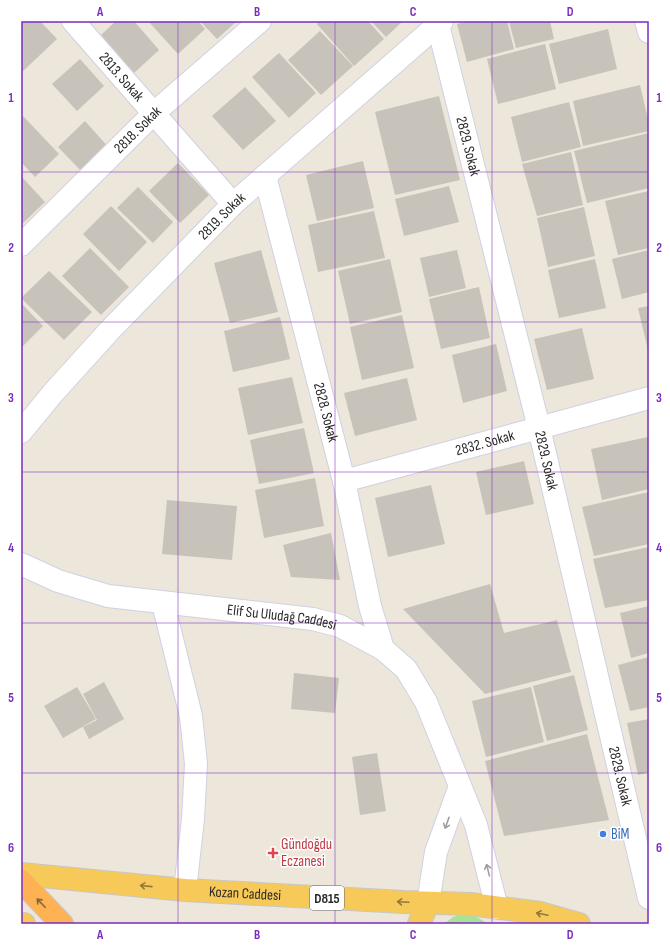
<svg xmlns="http://www.w3.org/2000/svg" width="670" height="945" font-family="'Sofia Sans Condensed',sans-serif">
  <style>
    .green { fill: #a7e297 }
    .building { fill: #c7c3bb }
    .lines { fill: none; stroke-linecap: round; stroke-linejoin: round }
    .minor-casing { stroke: #d0d1e2; stroke-width: 24 }
    .tertiary-casing { stroke: #d0d1e2; stroke-width: 24 }
    .secondary-casing { stroke: #d0d1e2; stroke-width: 24 }
    .trunk-casing { stroke: #c7c7c7; stroke-width: 24 }
    .motorway-casing { stroke: #c7c7c7; stroke-width: 24 }
    .minor { stroke: #fff; stroke-width: 22 }
    .tertiary { stroke: #fff; stroke-width: 22 }
    .secondary { stroke: #fff; stroke-width: 22 }
    .trunk { stroke: #f7c958; stroke-width: 22 }
    .motorway { stroke: #feb254; stroke-width: 22 }
    .oneway { stroke: #9f9f9f }
    .oneway2 { stroke: #907940 }
    .oneway3 { stroke: #89673c }
    .grid { fill: none; stroke: #7b2cbf; stroke-width: 1; stroke-opacity: 0.55 }
    .shop-dot { fill: #3f7fe0; stroke: #fff; stroke-width: 1.5 }
    .health-dot { fill: #e0444e; stroke: #fff; stroke-width: 1.5 }
    .labels { text-anchor: middle; stroke-width: 3; stroke-linejoin: round; paint-order: stroke }
    .shield { fill: #fff; stroke: #696969; stroke-width: 1 }
    .shield-label { font-size: 14px; font-weight: bold; fill: #292929 }
    .street-label { font-size: 15px; fill: #292929; stroke: #fff }
    .shop-label { font-size: 15px; fill: #366cbe; stroke: #fff; text-anchor: start }
    .health-label { font-size: 15px; fill: #be3a42; stroke: #fff; text-anchor: start }
    .neatline { fill: none; stroke: #7b2cbf; stroke-width: 1.5 }
    .grid-label { font-size: 13px; text-anchor: middle; font-weight: bold; fill: #7b2cbf }
  </style>
  <rect width="100%" height="100%" fill="#ece6db"/>
  <path class="green" d="M462,914c11,1 17,3 25,10h-43l9,-7z"/>
  <g class="building">
    <polygon points="21,21 40,21 57,39 22,72 21,71"/>
    <polygon points="116,21 134,21 159,50 134,73 101,35"/>
    <polygon points="148,21 198,21 205,29 178,54"/>
    <polygon points="200,21 237,21 217,39"/>
    <polygon points="320,21 368,21 384,39 354,66 317,24"/>
    <polygon points="371,21 403,21 386,37"/>
    <polygon points="469,21 507,21 514,49 467,62 457,24"/>
    <polygon points="509,21 550,21 554,39 516,48"/>
    <polygon points="608,29 617,69 559,84 549,44"/>
    <polygon points="320,31 353,66 321,95 288,60"/>
    <polygon points="545,44 556,89 498,104 487,59"/>
    <polygon points="279,53 316,93 289,118 252,77"/>
    <polygon points="80,59 104,86 77,111 52,84"/>
    <polygon points="640,85 649,124 649,131 583,146 573,101"/>
    <polygon points="245,87 276,121 243,150 212,116"/>
    <polygon points="439,96 460,180 395,195 375,112"/>
    <polygon points="569,102 581,147 522,162 511,117"/>
    <polygon points="23,116 59,154 35,177 21,162 21,119"/>
    <polygon points="85,121 111,150 85,175 58,147"/>
    <polygon points="649,133 649,188 587,203 574,151"/>
    <polygon points="571,152 583,205 537,216 522,164"/>
    <polygon points="363,161 374,208 317,221 306,175"/>
    <polygon points="178,163 209,195 180,223 149,191"/>
    <polygon points="21,176 45,202 21,225"/>
    <polygon points="449,186 459,222 404,236 395,199"/>
    <polygon points="138,187 173,222 153,243 117,208"/>
    <polygon points="649,191 649,248 618,255 605,201"/>
    <polygon points="111,206 147,242 119,271 83,234"/>
    <polygon points="584,207 595,256 548,267 537,218"/>
    <polygon points="374,211 385,258 318,272 308,225"/>
    <polygon points="90,248 129,287 101,315 62,276"/>
    <polygon points="261,250 278,312 230,323 214,263"/>
    <polygon points="457,250 466,288 429,297 420,258"/>
    <polygon points="649,250 649,292 622,299 612,259"/>
    <polygon points="390,259 402,312 350,324 338,271"/>
    <polygon points="595,259 606,308 559,318 548,270"/>
    <polygon points="49,271 92,312 64,340 21,298"/>
    <polygon points="479,287 490,338 441,349 429,299"/>
    <polygon points="21,303 43,326 21,348"/>
    <polygon points="649,306 649,350 648,350 638,308"/>
    <polygon points="402,315 414,368 362,380 350,327"/>
    <polygon points="280,317 290,359 233,372 224,331"/>
    <polygon points="582,328 594,379 547,390 534,339"/>
    <polygon points="496,344 507,391 463,403 452,355"/>
    <polygon points="292,377 303,423 248,435 238,388"/>
    <polygon points="407,378 417,420 355,436 344,393"/>
    <polygon points="304,428 314,473 259,484 250,440"/>
    <polygon points="648,437 649,442 649,489 602,500 591,449"/>
    <polygon points="524,461 534,504 486,515 476,472"/>
    <polygon points="315,478 324,526 264,538 255,490"/>
    <polygon points="431,485 445,544 388,557 375,498"/>
    <polygon points="649,492 649,544 594,556 582,507"/>
    <polygon points="167,500 237,506 232,560 162,554"/>
    <polygon points="331,533 340,580 291,577 283,545"/>
    <polygon points="649,547 649,600 605,608 593,559"/>
    <polygon points="490,584 504,633 557,620 571,672 485,694 403,609"/>
    <polygon points="649,606 649,653 631,658 620,613"/>
    <polygon points="649,657 649,707 630,711 618,665"/>
    <polygon points="294,673 339,678 335,713 291,709"/>
    <polygon points="574,675 588,730 547,741 533,686"/>
    <polygon points="104,682 124,719 89,739 83,727 97,720 83,694"/>
    <polygon points="77,687 96,719 63,738 44,706"/>
    <polygon points="531,687 544,742 486,757 472,701"/>
    <polygon points="649,719 649,772 638,775 627,723"/>
    <polygon points="587,734 609,820 504,836 485,761"/>
    <polygon points="377,753 386,811 360,815 352,757"/>
  </g>
  <g class="lines">
    <defs>
      <g id="minor">
        <path id="s1" d="M73,21l160,183"/>
        <path id="s2" d="M438,25l101,403 110,470"/>
        <path id="s3" d="M265,176l79,305 26,125 13,43"/>
        <path id="s4" d="M21,245l133,-132 106,-92"/>
        <path id="s5" d="M344,481l305,-83"/>
      </g>
      <g id="tertiary">
        <polyline points="646,21 649,32"/>
        <path id="s6" d="M21,432l32,-39 57,-63 123,-126 209,-183"/>
      </g>
      <g id="secondary">
        <path id="s7" d="M21,564l37,17 50,15 205,23 27,7 43,23 23,20 20,33 50,123 21,83"/>
        <polyline points="163,603 191,716 196,764 193,819 185,890"/>
        <polyline points="428,903 436,852 460,786"/>
      </g>
      <g id="trunk">
        <path id="s8" d="M21,874l164,16 219,12 66,2 70,9 39,11"/>
        <polyline points="21,924 24,924"/>
        <polyline points="419,924 428,903"/>
      </g>
      <polyline id="motorway" points="21,881 62,924"/>
    </defs>
    <use href="#minor" class="minor-casing"/>
    <use href="#tertiary" class="tertiary-casing"/>
    <use href="#secondary" class="secondary-casing"/>
    <use href="#trunk" class="trunk-casing"/>
    <use href="#motorway" class="motorway-casing"/>
    <use href="#minor" class="minor"/>
    <use href="#tertiary" class="tertiary"/>
    <use href="#secondary" class="secondary"/>
    <use href="#trunk" class="trunk"/>
    <use href="#motorway" class="motorway"/>
  </g>
  <defs><path id="oneway-shaft" d="M-6 0H5M1.5-3L5.5 0L1.5 3" fill="none" stroke-width="1.6" stroke-linecap="round" stroke-linejoin="round"/></defs>
  <g class="oneway">
    <use href="#oneway-shaft" transform="translate(447 823) rotate(110)"/>
    <use href="#oneway-shaft" transform="translate(488 870) rotate(-104)"/>
  </g>
  <g class="oneway2">
    <use href="#oneway-shaft" transform="translate(146 886) rotate(-174)"/>
    <use href="#oneway-shaft" transform="translate(403 902) rotate(-177)"/>
    <use href="#oneway-shaft" transform="translate(542 914) rotate(-168)"/>
  </g>
  <use class="oneway3" href="#oneway-shaft" transform="translate(41 903) rotate(-134)"/>
  <path class="grid" d="M178,21v903M335,21v903M492,21v903M21,172h628M21,322h628M21,472h628M21,623h628M21,773h628"/>
  <circle class="shop-dot" cx="603" cy="834" r="4"/>
  <path class="health-dot" d="M271 847h4v4h4v4h-4v4h-4v-4h-4v-4h4z"/>
  <g class="labels">
    <rect class="shield" x="310" y="886" width="34" height="24" rx="3"/>
    <g class="shield-label">
      <text x="327" y="903">D815</text>
    </g>
    <g class="street-label">
      <text dy="5" stroke="none"><textPath href="#s1" startOffset="74">2813. Sokak</textPath></text>
      <text dy="5" stroke="none"><textPath href="#s4" startOffset="164">2818. Sokak</textPath></text>
      <text dy="5" stroke="none"><textPath href="#s2" startOffset="125">2829. Sokak</textPath></text>
      <text dy="5" stroke="none"><textPath href="#s6" startOffset="295">2819. Sokak</textPath></text>
      <text dy="5" stroke="none"><textPath href="#s3" startOffset="244">2828. Sokak</textPath></text>
      <text dy="5" stroke="none"><textPath href="#s5" startOffset="146">2832. Sokak</textPath></text>
      <text dy="5" stroke="none"><textPath href="#s2" startOffset="449">2829. Sokak</textPath></text>
      <text dy="5" stroke="none"><textPath href="#s7" startOffset="268">Elif Su Uludağ Caddesi</textPath></text>
      <text dy="5" stroke="none"><textPath href="#s2" startOffset="773">2829. Sokak</textPath></text>
      <text dy="5" stroke="none"><textPath href="#s8" startOffset="225">Kozan Caddesi</textPath></text>
    </g>
    <g class="shop-label">
      <text x="611" y="839">BiM</text>
    </g>
    <g class="health-label">
      <text x="281" y="849">Gündoğdu<tspan x="281" dy="17">Eczanesi</tspan></text>
    </g>
  </g>
  <rect width="670" height="945" fill="none" stroke="#ffffff" stroke-width="44"/>
  <rect x="22" y="22" width="626" height="901" class="neatline"/>
  <g class="grid-label">
    <text x="100" y="16">A</text>
    <text x="257" y="16">B</text>
    <text x="413" y="16">C</text>
    <text x="570" y="16">D</text>
    <text x="11" y="102">1</text>
    <text x="659" y="102">1</text>
    <text x="11" y="252">2</text>
    <text x="659" y="252">2</text>
    <text x="11" y="402">3</text>
    <text x="659" y="402">3</text>
    <text x="11" y="552">4</text>
    <text x="659" y="552">4</text>
    <text x="11" y="702">5</text>
    <text x="659" y="702">5</text>
    <text x="11" y="852">6</text>
    <text x="659" y="852">6</text>
    <text x="100" y="939">A</text>
    <text x="257" y="939">B</text>
    <text x="413" y="939">C</text>
    <text x="570" y="939">D</text>
  </g>
</svg>
